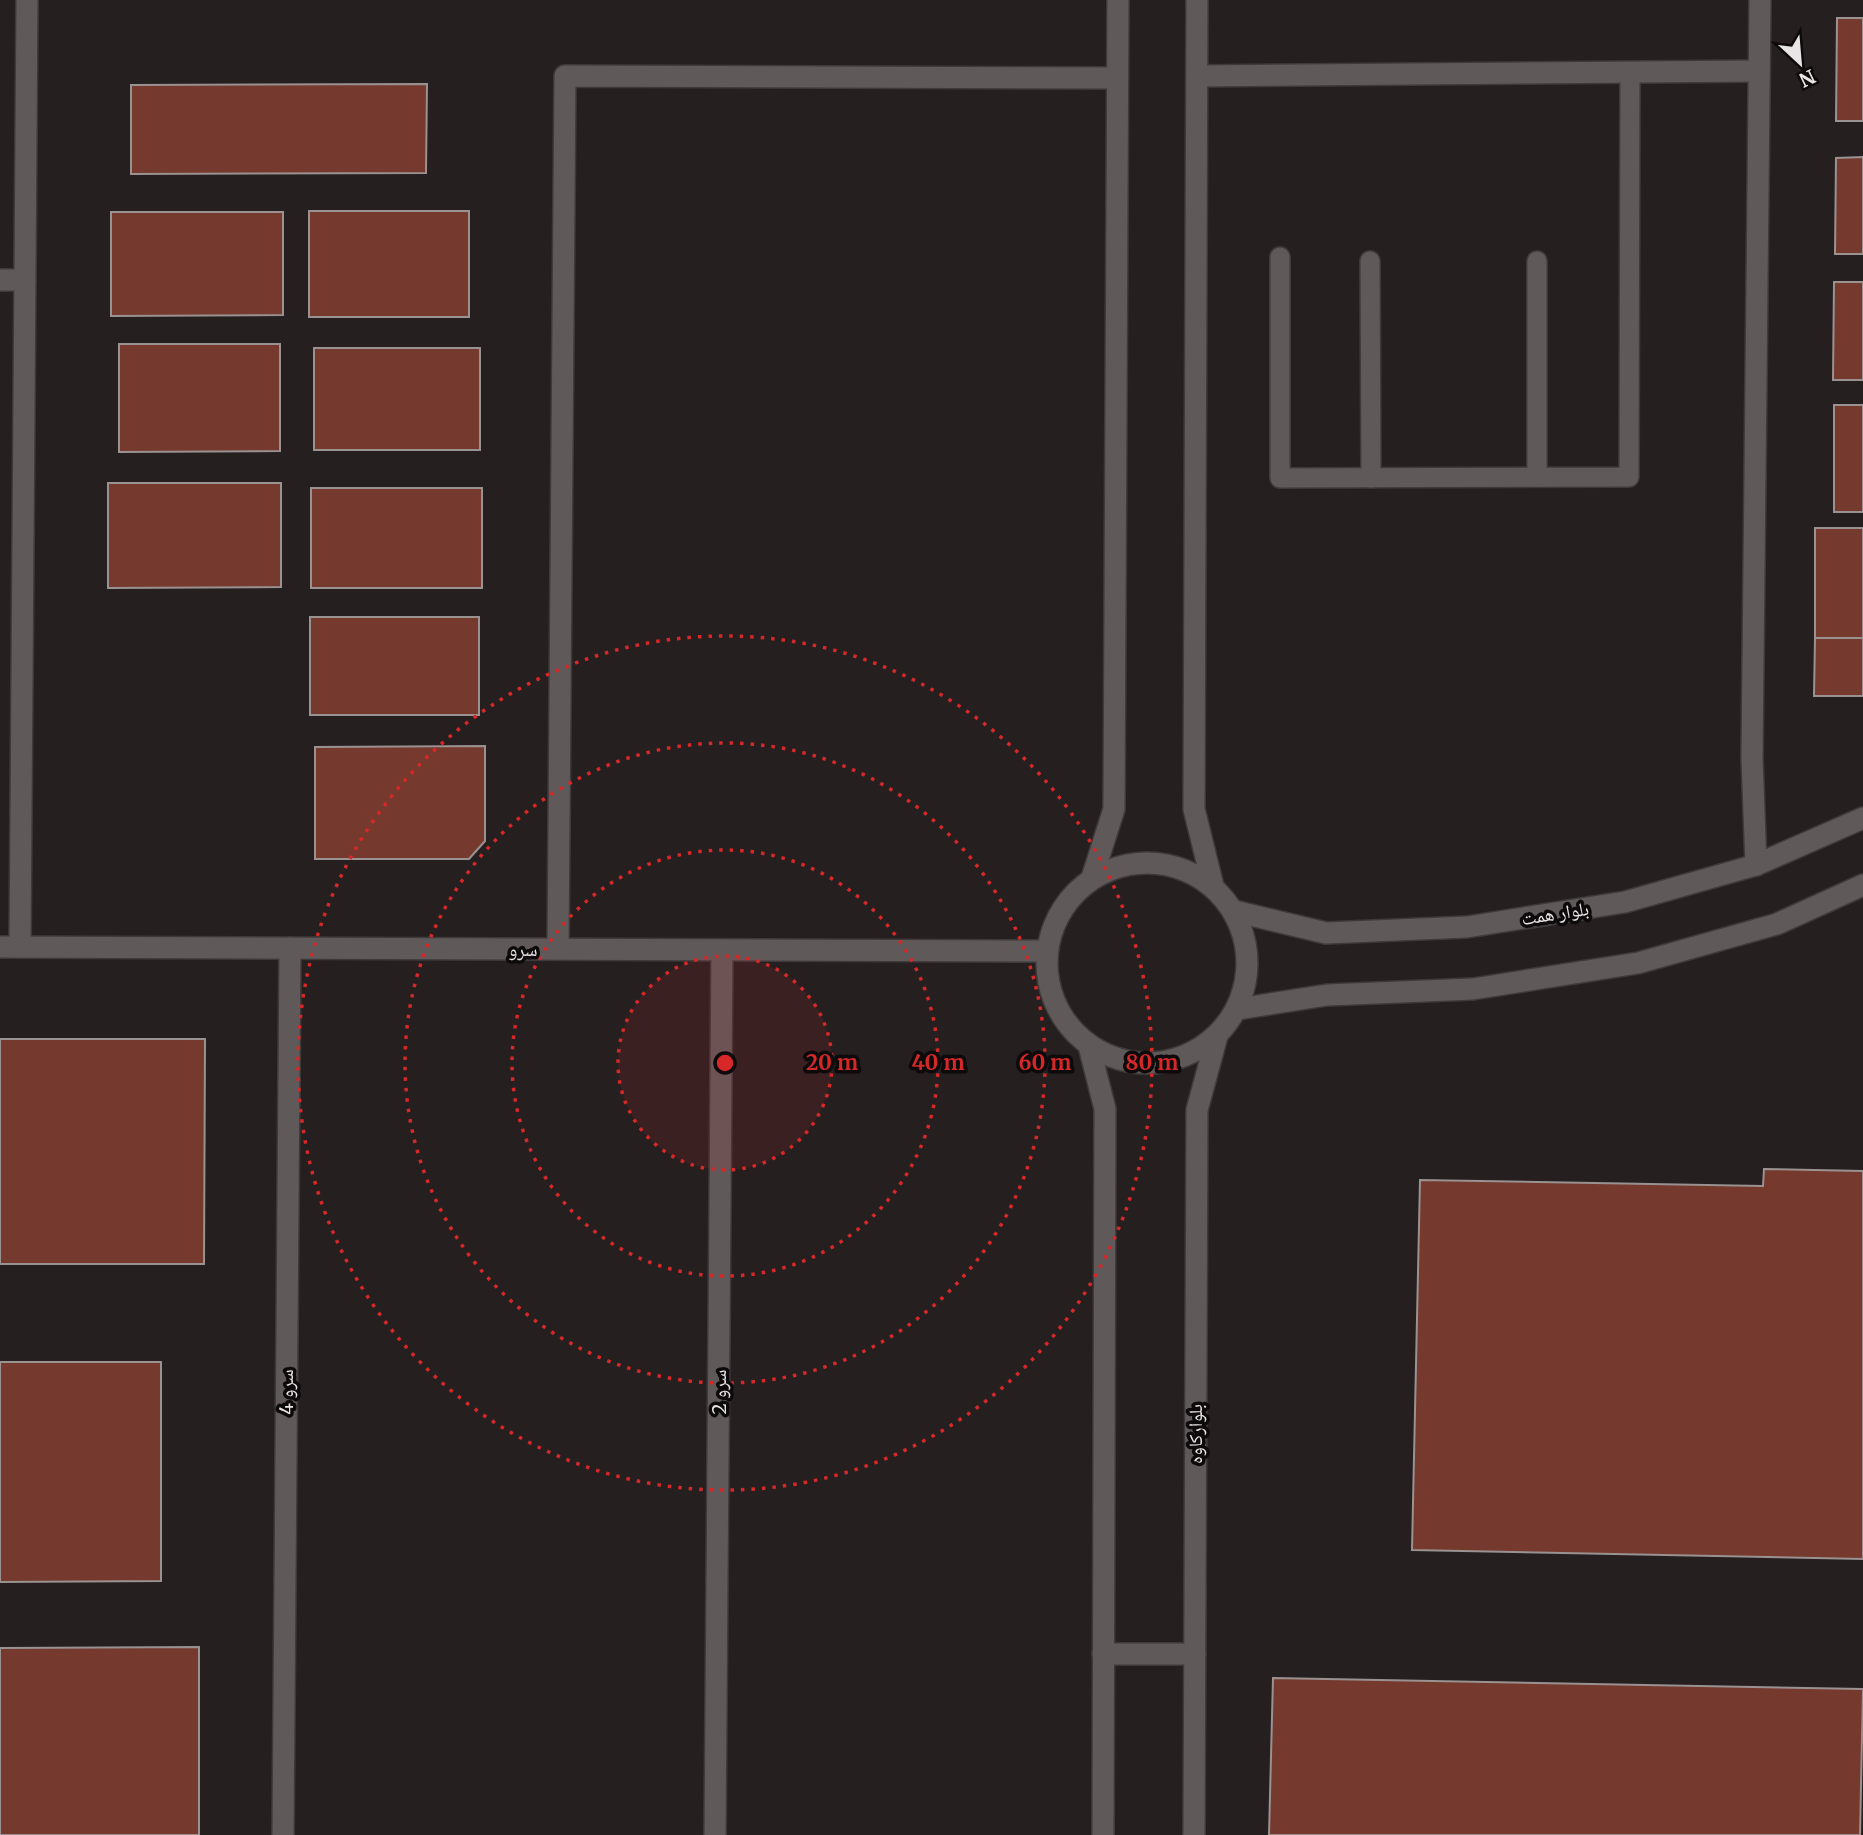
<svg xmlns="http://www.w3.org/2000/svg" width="1863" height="1835" font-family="Merriweather,'Noto Naskh Arabic',serif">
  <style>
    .building { fill: #75392e; stroke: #9a9291; stroke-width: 2 }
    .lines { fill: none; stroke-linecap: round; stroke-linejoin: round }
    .lane-casing { stroke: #3e393a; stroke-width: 22 }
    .street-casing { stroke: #3e393a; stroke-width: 24 }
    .secondary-casing { stroke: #3e393a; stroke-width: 24 }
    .lane { stroke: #60595a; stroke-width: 19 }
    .street { stroke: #60595a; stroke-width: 21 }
    .secondary { stroke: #60595a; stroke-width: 21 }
    .ring { fill: none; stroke: #d62828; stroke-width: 3.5; stroke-dasharray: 3.5 7 }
    .labels { text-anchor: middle; stroke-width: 7; stroke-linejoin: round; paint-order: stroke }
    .street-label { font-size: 19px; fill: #e9e4e5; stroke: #0c0a0a }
    .centre { fill: #d62828; stroke: #0c0a0a; stroke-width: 3.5 }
    .ring-label { font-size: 21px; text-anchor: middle; font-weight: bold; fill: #d62828; stroke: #0c0a0a; stroke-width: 7; stroke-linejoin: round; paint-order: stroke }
  </style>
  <rect width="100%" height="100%" fill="#251f20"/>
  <g class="building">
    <polygon points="1837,18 1863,18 1863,121 1836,121"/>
    <polygon points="427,84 426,173 131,174 131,85"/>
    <polygon points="1863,157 1863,254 1835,254 1836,158"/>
    <rect x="309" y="211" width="160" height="106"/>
    <polygon points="111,212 283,212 283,315 111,316"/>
    <polygon points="1834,282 1863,282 1863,380 1833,380"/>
    <polygon points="119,344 280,344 280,451 119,452"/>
    <rect x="314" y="348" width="166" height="102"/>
    <rect x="1834" y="405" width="29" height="107"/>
    <polygon points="108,483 281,483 281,587 108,588"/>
    <rect x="311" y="488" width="171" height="100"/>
    <rect x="1815" y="528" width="48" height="110"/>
    <rect x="310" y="617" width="169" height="98"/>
    <polygon points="1815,638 1863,638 1863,696 1814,696"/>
    <polygon points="485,746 485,841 469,859 315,859 315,747"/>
    <polygon points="0,1039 205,1039 204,1264 0,1264"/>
    <polygon points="1764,1169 1863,1171 1863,1559 1412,1550 1420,1180 1763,1186"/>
    <polygon points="0,1362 161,1362 161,1581 0,1582"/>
    <polygon points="199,1647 199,1835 0,1835 0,1648"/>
    <polygon points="1273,1678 1863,1689 1860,1835 1269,1835"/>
  </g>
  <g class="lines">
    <defs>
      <g id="lane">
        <polyline points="1280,257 1280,478 1629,477 1630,72"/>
        <polyline points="1370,261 1371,478"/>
        <polyline points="1537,477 1537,261"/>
      </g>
      <g id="street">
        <polyline points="1197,76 1759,71"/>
        <polyline points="0,280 25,280"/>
        <polyline points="1756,865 1752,758 1760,0"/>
        <polyline points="0,947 1046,951"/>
        <polyline points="20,947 27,0"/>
        <polyline points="558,949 565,76 1117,78"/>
        <polyline points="283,1835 290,948"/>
        <polyline points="715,1835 722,950"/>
      </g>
      <g id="secondary">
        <polyline points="1197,0 1194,809 1213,886"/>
        <circle cx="1147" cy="963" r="100"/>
        <polyline points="1092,878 1114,809 1118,0"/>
        <polyline points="1234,911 1326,933 1467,927 1625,902 1756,865 1863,818"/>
        <polyline points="1238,1009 1327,995 1473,989 1638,963 1777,924 1863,885"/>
        <polyline points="1089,1046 1105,1109 1103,1835"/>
        <polyline points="1103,1654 1195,1654"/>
        <polyline points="1194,1835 1197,1110 1217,1036"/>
      </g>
    </defs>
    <use href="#lane" class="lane-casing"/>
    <use href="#street" class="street-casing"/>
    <use href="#secondary" class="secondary-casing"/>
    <use href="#lane" class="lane"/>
    <use href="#street" class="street"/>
    <use href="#secondary" class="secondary"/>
  </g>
  <circle cx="725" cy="1063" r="107" fill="#d62828" fill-opacity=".12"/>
  <g class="ring">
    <circle cx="725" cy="1063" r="107"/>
    <circle cx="725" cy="1063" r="213"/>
    <circle cx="725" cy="1063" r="320"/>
    <circle cx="725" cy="1063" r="427"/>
  </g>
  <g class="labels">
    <g class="street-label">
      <text transform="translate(1555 913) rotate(-9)" y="7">بلوار همت</text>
      <text x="523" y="956">سرو</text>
      <text transform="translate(286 1392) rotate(-90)" y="7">سرو 4</text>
      <text transform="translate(719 1392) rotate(-90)" y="7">سرو 2</text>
      <text transform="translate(1195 1434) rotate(-90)" y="7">بلوارکاوه</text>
    </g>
  </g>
  <circle cx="725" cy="1063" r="10" class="centre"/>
  <g class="ring-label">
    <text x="832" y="1070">20 m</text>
    <text x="938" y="1070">40 m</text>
    <text x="1045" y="1070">60 m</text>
    <text x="1152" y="1070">80 m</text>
  </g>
  <g transform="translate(1800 63) rotate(154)" stroke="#0c0a0a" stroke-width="5" paint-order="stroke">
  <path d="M0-5L12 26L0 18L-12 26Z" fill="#e9e4e5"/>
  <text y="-10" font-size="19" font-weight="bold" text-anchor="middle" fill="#e9e4e5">N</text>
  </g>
</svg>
